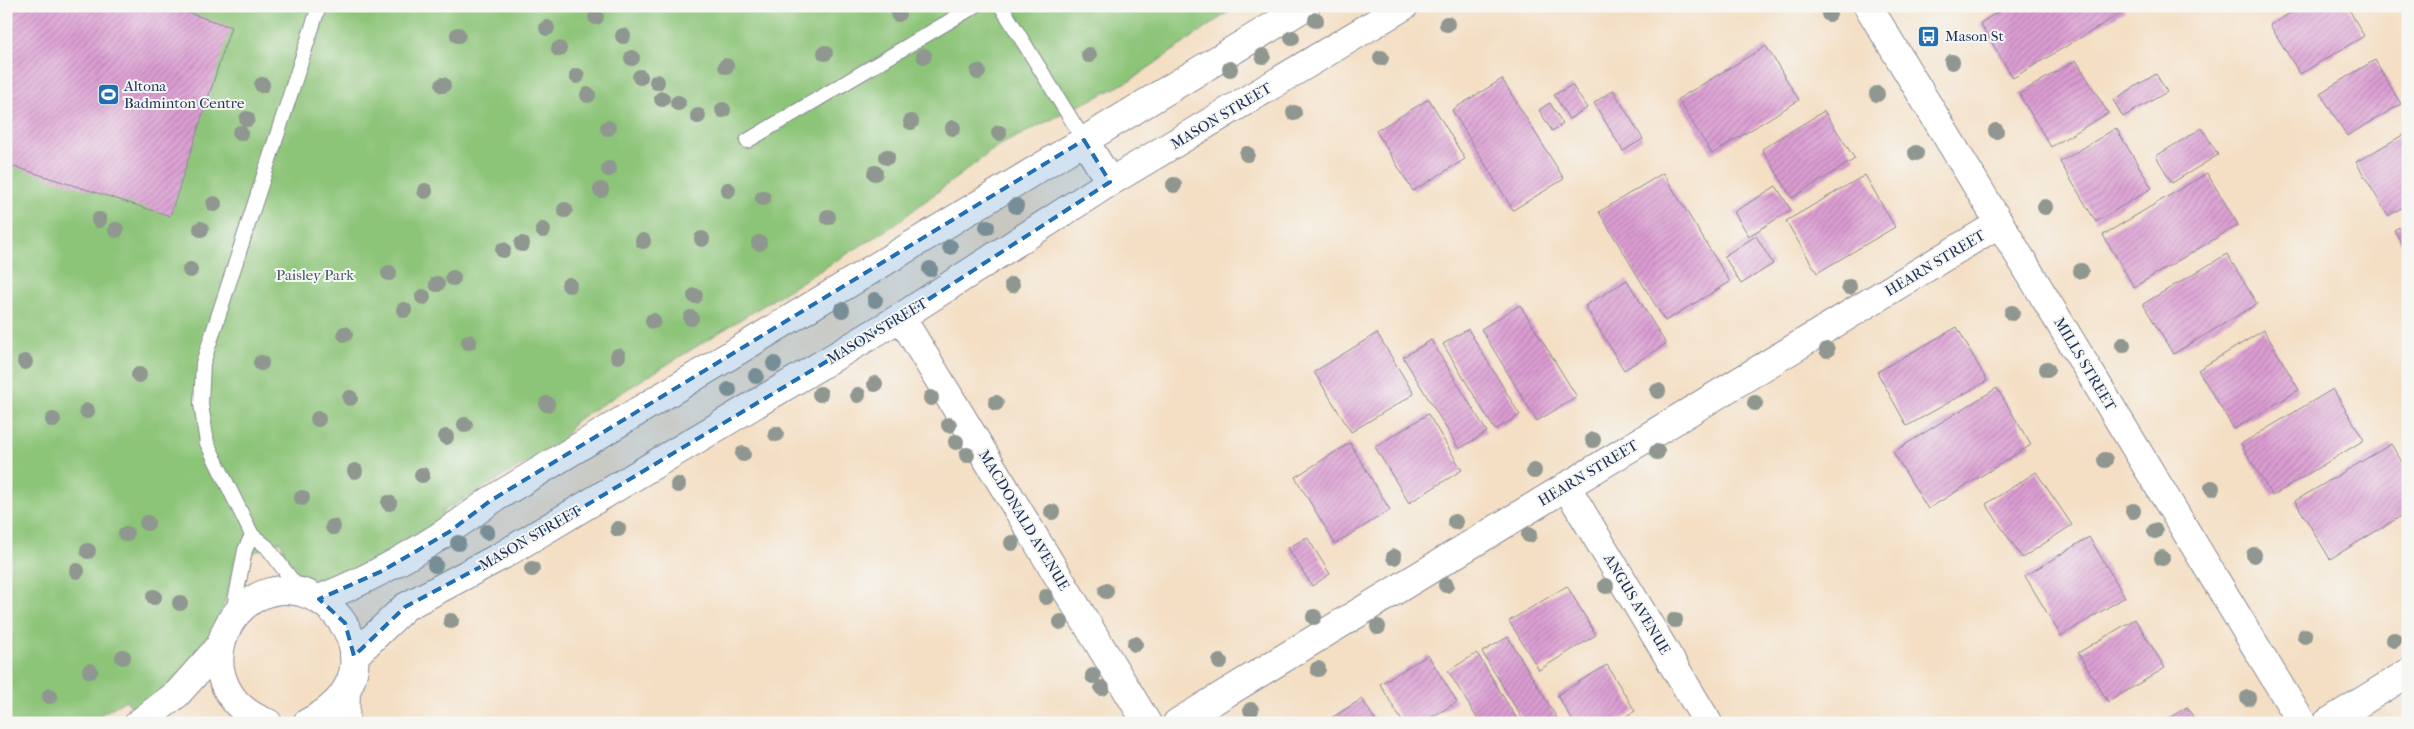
<svg xmlns="http://www.w3.org/2000/svg" width="2414" height="729" font-family="'IM FELL French Canon',serif">
  <style>
    .park { fill: #8cc478; stroke: #547a6b }
    .building { fill: url(#building-hatch) }
    .lines { fill: none; stroke-linecap: round; stroke-linejoin: round }
    .service-casing { stroke: #888791; stroke-width: 16 }
    .minor-casing { stroke: #888791; stroke-width: 30 }
    .tertiary-casing { stroke: #888791; stroke-width: 30 }
    .service { stroke: #fff; stroke-width: 14 }
    .minor { stroke: #fff; stroke-width: 28 }
    .tertiary { stroke: #fff; stroke-width: 28 }
    .tree { fill: #8f9790 }
    .marked { fill: #1f6fb2; fill-opacity: 0.2; stroke: #1f6fb2; stroke-width: 4; stroke-dasharray: 10 6; stroke-linejoin: round }
    .labels { text-anchor: middle; stroke-width: 4; stroke-linejoin: round; paint-order: stroke }
    .poi-label { font-size: 15px; fill: #1b2f5e; stroke: #f6f6f2; text-anchor: start }
    .street-label { font-size: 15px; fill: #1b2f5e; stroke: #f6f6f2 }
    .park-label { font-size: 15px; fill: #3d5c66; stroke: #f6f6f2 }
  </style>
  <defs>
    <pattern id="building-hatch" width="6" height="6" patternUnits="userSpaceOnUse" patternTransform="scale(1.25)"><rect width="6" height="6" fill="#dc9dd2"/><path d="M-1 1l2-2M0 6l6-6M5 7l2-2" fill="none" stroke="#b280ae"/></pattern>
  </defs>
  <rect width="100%" height="100%" fill="#f6f6f2"/>
  <filter id="ink" filterUnits="userSpaceOnUse"><feTurbulence type="fractalNoise" baseFrequency=".02" numOctaves="2"/><feDisplacementMap in="SourceGraphic" scale="10" xChannelSelector="R" yChannelSelector="G"/><feConvolveMatrix kernelMatrix="1 2 1 2 8 2 1 2 1" color-interpolation-filters="sRGB"/></filter>
  <filter id="wash" filterUnits="userSpaceOnUse"><feTurbulence type="fractalNoise" baseFrequency=".0096" numOctaves="4" result="noise"/><feDisplacementMap in="SourceGraphic" scale="20" xChannelSelector="R" yChannelSelector="G"/><feGaussianBlur stdDeviation="1.12" result="paint"/><feColorMatrix in="noise" values="0 0 0 0 0 0 0 0 0 0 0 0 0 0 0 0 0 1.4 0 .05"/><feComposite in="paint" operator="in"/></filter>
  <g filter="url(#wash)">
    <rect width="100%" height="100%" fill="#f4dfc4"/>
    <path class="park" d="M6,6h1231l-106,74 -133,66 -107,81 -316,194 -13,21 -120,70 4,13c-28,14 -115,68 -144,51 -11,-6 -17,-24 -22,-35l-45,20c-6,37 -22,77 -46,107 -14,17 -36,31 -53,45l-10,-13 -40,23h-80v-78l6,-4 -6,-10z"/>
    <g id="blocks">
      <g class="building">
        <polygon points="6,6 168,6 231,27 170,216 6,164"/>
        <polygon points="2008,6 2122,6 2125,11 2013,78 1980,23"/>
        <polygon points="2302,6 2347,6 2364,36 2300,74 2270,25"/>
        <polygon points="1766,46 1799,100 1712,154 1678,99"/>
        <polygon points="2076,60 2108,113 2051,147 2019,94"/>
        <polygon points="2375,60 2401,104 2347,136 2320,93"/>
        <polygon points="2156,74 2167,92 2123,117 2113,100"/>
        <polygon points="1502,79 1564,179 1513,210 1452,110"/>
        <polygon points="1572,85 1587,108 1569,119 1554,95"/>
        <polygon points="1613,90 1643,139 1623,151 1594,103"/>
        <polygon points="1429,99 1465,159 1413,191 1376,131"/>
        <polygon points="1550,103 1563,124 1552,131 1539,110"/>
        <polygon points="1824,111 1855,159 1792,198 1762,149"/>
        <polygon points="2116,128 2152,188 2096,222 2060,162"/>
        <polygon points="2202,128 2218,155 2172,183 2156,156"/>
        <polygon points="2408,132 2408,204 2388,216 2356,162"/>
        <polygon points="1663,173 1730,282 1665,321 1599,212"/>
        <polygon points="2207,173 2238,225 2134,287 2103,235"/>
        <polygon points="1865,175 1895,227 1817,273 1786,221"/>
        <polygon points="1776,186 1791,210 1749,236 1734,212"/>
        <polygon points="2408,222 2408,254 2394,230"/>
        <polygon points="1756,236 1773,264 1741,284 1724,256"/>
        <polygon points="2227,254 2257,304 2173,354 2143,304"/>
        <polygon points="1627,280 1666,344 1624,370 1585,306"/>
        <polygon points="1520,305 1577,397 1537,421 1481,329"/>
        <polygon points="1957,327 1987,381 1907,426 1877,372"/>
        <polygon points="1468,329 1520,415 1495,430 1443,344"/>
        <polygon points="2264,330 2299,390 2234,429 2198,370"/>
        <polygon points="1377,333 1414,394 1351,432 1314,372"/>
        <polygon points="1431,340 1487,432 1459,449 1403,357"/>
        <polygon points="1997,388 2031,445 1928,509 1893,452"/>
        <polygon points="2333,389 2364,440 2272,496 2241,444"/>
        <polygon points="1428,414 1462,470 1409,503 1375,447"/>
        <polygon points="1350,443 1390,510 1335,544 1295,477"/>
        <polygon points="2391,444 2408,472 2408,512 2330,559 2295,501"/>
        <polygon points="2036,472 2072,525 2022,558 1986,504"/>
        <polygon points="1307,537 1330,574 1312,586 1288,548"/>
        <polygon points="2089,537 2125,597 2061,636 2025,576"/>
        <polygon points="1567,586 1596,635 1539,670 1509,621"/>
        <polygon points="2135,619 2165,668 2108,702 2078,653"/>
        <polygon points="1508,637 1560,723 1525,723 1482,652"/>
        <polygon points="1477,653 1519,723 1480,723 1448,671"/>
        <polygon points="1428,655 1457,702 1422,723 1403,723 1380,684"/>
        <polygon points="1607,665 1635,711 1615,723 1574,723 1557,695"/>
        <polygon points="1362,699 1377,723 1323,723"/>
        <polygon points="2187,707 2197,723 2161,723"/>
      </g>
    </g>
  </g>
  <g filter="url(#ink)">
    <use href="#blocks" fill-opacity="0" stroke="#888791" stroke-width="1"/>
    <g class="lines">
      <defs>
        <g id="service">
          <polyline points="1001,6 1084,140"/>
          <polyline points="747,141 975,6"/>
          <polyline points="301,592 267,547 252,535 207,443 201,404 203,363 319,6"/>
          <polyline points="232,617 245,550 252,535"/>
        </g>
        <g id="minor">
          <polyline points="901,317 1147,723"/>
          <polyline points="1566,486 1708,723"/>
          <polyline points="345,723 346,690"/>
          <polyline points="1177,723 2000,223"/>
          <polyline points="2327,723 2408,673"/>
        </g>
        <g id="tertiary">
          <polyline points="1868,6 2302,723"/>
          <polyline points="1084,140 1110,182"/>
          <path d="M319,599c62,-24 118,-58 171,-98l816,-495"/>
          <polyline points="354,656 405,607 503,555 901,317 1110,182 1404,6"/>
          <polyline points="139,723 177,694 220,646"/>
          <path d="M268,723c-25,-9 -43,-27 -48,-54 -3,-20 4,-41 17,-56 70,-76 182,56 70,110"/>
        </g>
      </defs>
      <use href="#service" class="service-casing"/>
      <use href="#minor" class="minor-casing"/>
      <use href="#tertiary" class="tertiary-casing"/>
      <use href="#service" class="service"/>
      <use href="#minor" class="minor"/>
      <use href="#tertiary" class="tertiary"/>
    </g>
    <g class="tree">
      <circle cx="898" cy="14" r="8"/>
      <circle cx="1829" cy="14" r="8"/>
      <circle cx="596" cy="17" r="8"/>
      <circle cx="1316" cy="20" r="8"/>
      <circle cx="1447" cy="24" r="8"/>
      <circle cx="547" cy="28" r="8"/>
      <circle cx="458" cy="35" r="8"/>
      <circle cx="623" cy="36" r="8"/>
      <circle cx="1292" cy="38" r="8"/>
      <circle cx="559" cy="49" r="8"/>
      <circle cx="825" cy="53" r="8"/>
      <circle cx="1089" cy="55" r="8"/>
      <circle cx="924" cy="56" r="8"/>
      <circle cx="1263" cy="56" r="8"/>
      <circle cx="632" cy="58" r="8"/>
      <circle cx="1381" cy="58" r="8"/>
      <circle cx="1952" cy="62" r="8"/>
      <circle cx="726" cy="66" r="8"/>
      <circle cx="1230" cy="69" r="8"/>
      <circle cx="978" cy="72" r="8"/>
      <circle cx="577" cy="76" r="8"/>
      <circle cx="640" cy="77" r="8"/>
      <circle cx="657" cy="82" r="8"/>
      <circle cx="262" cy="85" r="8"/>
      <circle cx="443" cy="85" r="8"/>
      <circle cx="1877" cy="94" r="8"/>
      <circle cx="588" cy="95" r="8"/>
      <circle cx="662" cy="99" r="8"/>
      <circle cx="678" cy="103" r="8"/>
      <circle cx="723" cy="110" r="8"/>
      <circle cx="1294" cy="113" r="8"/>
      <circle cx="698" cy="116" r="8"/>
      <circle cx="247" cy="119" r="8"/>
      <circle cx="911" cy="122" r="8"/>
      <circle cx="608" cy="128" r="8"/>
      <circle cx="953" cy="128" r="8"/>
      <circle cx="1996" cy="131" r="8"/>
      <circle cx="240" cy="133" r="8"/>
      <circle cx="999" cy="133" r="8"/>
      <circle cx="1916" cy="153" r="8"/>
      <circle cx="1247" cy="154" r="8"/>
      <circle cx="887" cy="157" r="8"/>
      <circle cx="609" cy="169" r="8"/>
      <circle cx="875" cy="173" r="8"/>
      <circle cx="1174" cy="185" r="8"/>
      <circle cx="601" cy="190" r="8"/>
      <circle cx="728" cy="190" r="8"/>
      <circle cx="425" cy="191" r="8"/>
      <circle cx="763" cy="198" r="8"/>
      <circle cx="214" cy="204" r="8"/>
      <circle cx="1016" cy="206" r="8"/>
      <circle cx="2045" cy="207" r="8"/>
      <circle cx="565" cy="210" r="8"/>
      <circle cx="828" cy="217" r="8"/>
      <circle cx="99" cy="220" r="8"/>
      <circle cx="987" cy="227" r="8"/>
      <circle cx="201" cy="229" r="8"/>
      <circle cx="116" cy="230" r="8"/>
      <circle cx="543" cy="230" r="8"/>
      <circle cx="702" cy="239" r="8"/>
      <circle cx="643" cy="241" r="8"/>
      <circle cx="759" cy="243" r="8"/>
      <circle cx="522" cy="244" r="8"/>
      <circle cx="950" cy="247" r="8"/>
      <circle cx="503" cy="250" r="8"/>
      <circle cx="930" cy="269" r="8"/>
      <circle cx="190" cy="270" r="8"/>
      <circle cx="2081" cy="271" r="8"/>
      <circle cx="389" cy="273" r="8"/>
      <circle cx="453" cy="278" r="8"/>
      <circle cx="437" cy="284" r="8"/>
      <circle cx="569" cy="285" r="8"/>
      <circle cx="1012" cy="285" r="8"/>
      <circle cx="1849" cy="287" r="8"/>
      <circle cx="695" cy="296" r="8"/>
      <circle cx="423" cy="297" r="8"/>
      <circle cx="875" cy="300" r="8"/>
      <circle cx="404" cy="310" r="8"/>
      <circle cx="842" cy="310" r="8"/>
      <circle cx="2012" cy="313" r="8"/>
      <circle cx="691" cy="318" r="8"/>
      <circle cx="653" cy="321" r="8"/>
      <circle cx="345" cy="334" r="8"/>
      <circle cx="469" cy="342" r="8"/>
      <circle cx="2123" cy="345" r="8"/>
      <circle cx="1827" cy="350" r="8"/>
      <circle cx="618" cy="356" r="8"/>
      <circle cx="25" cy="362" r="8"/>
      <circle cx="261" cy="363" r="8"/>
      <circle cx="774" cy="364" r="8"/>
      <circle cx="2047" cy="369" r="8"/>
      <circle cx="139" cy="375" r="8"/>
      <circle cx="756" cy="376" r="8"/>
      <circle cx="875" cy="384" r="8"/>
      <circle cx="729" cy="390" r="8"/>
      <circle cx="1658" cy="391" r="8"/>
      <circle cx="820" cy="394" r="8"/>
      <circle cx="858" cy="395" r="8"/>
      <circle cx="350" cy="398" r="8"/>
      <circle cx="931" cy="398" r="8"/>
      <circle cx="996" cy="403" r="8"/>
      <circle cx="1755" cy="403" r="8"/>
      <circle cx="547" cy="404" r="8"/>
      <circle cx="87" cy="411" r="8"/>
      <circle cx="318" cy="419" r="8"/>
      <circle cx="53" cy="420" r="8"/>
      <circle cx="465" cy="425" r="8"/>
      <circle cx="949" cy="425" r="8"/>
      <circle cx="776" cy="434" r="8"/>
      <circle cx="446" cy="437" r="8"/>
      <circle cx="1593" cy="440" r="8"/>
      <circle cx="956" cy="442" r="8"/>
      <circle cx="1657" cy="452" r="8"/>
      <circle cx="743" cy="454" r="8"/>
      <circle cx="967" cy="455" r="8"/>
      <circle cx="2105" cy="460" r="8"/>
      <circle cx="355" cy="471" r="8"/>
      <circle cx="1534" cy="471" r="8"/>
      <circle cx="422" cy="475" r="8"/>
      <circle cx="678" cy="485" r="8"/>
      <circle cx="2212" cy="488" r="8"/>
      <circle cx="302" cy="498" r="8"/>
      <circle cx="389" cy="503" r="8"/>
      <circle cx="2133" cy="511" r="8"/>
      <circle cx="1052" cy="512" r="8"/>
      <circle cx="1455" cy="522" r="8"/>
      <circle cx="147" cy="523" r="8"/>
      <circle cx="333" cy="527" r="8"/>
      <circle cx="618" cy="529" r="8"/>
      <circle cx="2155" cy="531" r="8"/>
      <circle cx="487" cy="532" r="8"/>
      <circle cx="126" cy="534" r="8"/>
      <circle cx="1529" cy="535" r="8"/>
      <circle cx="458" cy="543" r="8"/>
      <circle cx="1012" cy="543" r="8"/>
      <circle cx="88" cy="551" r="8"/>
      <circle cx="2254" cy="555" r="8"/>
      <circle cx="1394" cy="557" r="8"/>
      <circle cx="2162" cy="558" r="8"/>
      <circle cx="435" cy="565" r="8"/>
      <circle cx="532" cy="569" r="8"/>
      <circle cx="77" cy="571" r="8"/>
      <circle cx="1446" cy="585" r="8"/>
      <circle cx="1606" cy="586" r="8"/>
      <circle cx="1106" cy="591" r="8"/>
      <circle cx="154" cy="597" r="8"/>
      <circle cx="1046" cy="597" r="8"/>
      <circle cx="180" cy="603" r="8"/>
      <circle cx="1314" cy="617" r="8"/>
      <circle cx="1675" cy="620" r="8"/>
      <circle cx="451" cy="621" r="8"/>
      <circle cx="1061" cy="622" r="8"/>
      <circle cx="1378" cy="627" r="8"/>
      <circle cx="2305" cy="636" r="8"/>
      <circle cx="2394" cy="640" r="8"/>
      <circle cx="1135" cy="644" r="8"/>
      <circle cx="123" cy="657" r="8"/>
      <circle cx="1220" cy="662" r="8"/>
      <circle cx="1318" cy="669" r="8"/>
      <circle cx="90" cy="671" r="8"/>
      <circle cx="1093" cy="676" r="8"/>
      <circle cx="1102" cy="688" r="8"/>
      <circle cx="50" cy="696" r="8"/>
      <circle cx="2248" cy="698" r="8"/>
      <circle cx="1251" cy="710" r="8"/>
    </g>
  </g>
  <path class="marked" d="M1084,140l26,42 -209,135 -398,238 -98,52 -51,49 -9,-33 -26,-24 63,-28 67,-39 41,-31z"/>
  <defs>
    <symbol id="bus-square" viewBox="-11 -11 22 22"><rect x="-9" y="-9" width="18" height="18" rx="4" fill="#1f6fb2" stroke="#f6f6f2"/><path d="M-5-6H5V4H4V6H2V4H-2V6H-4V4H-5ZM-3.5-4V0h7V-4ZM-3.5 1.2v1.5H-2V1.2ZM2 1.2v1.5H3.5V1.2Z" fill="#fff"/></symbol>
    <symbol id="stadium-square" viewBox="-11 -11 22 22"><rect x="-9" y="-9" width="18" height="18" rx="4" fill="#1f6fb2" stroke="#f6f6f2"/><path d="M0-5a6.5 5 0 1 0 0 10a6.5 5 0 1 0 0-10ZM-3.5-1.8h7v3.6h-7Z" fill="#fff"/></symbol>
  </defs>
  <g fill-rule="evenodd">
    <use href="#bus-square" x="1916" y="24" width="25" height="25"/>
    <use href="#stadium-square" x="96" y="82" width="25" height="25"/>
  </g>
  <g class="labels">
    <g class="poi-label">
      <text x="1945" y="41">Mason St</text>
      <text x="124" y="91">Altona<tspan x="124" dy="17">Badminton Centre</tspan></text>
    </g>
    <g class="street-label">
      <text transform="translate(1221 116) rotate(-31)" y="5">MASON STREET</text>
      <text transform="translate(1935 263) rotate(-31)" y="5">HEARN STREET</text>
      <text transform="translate(877 331) rotate(-31)" y="5">MASON STREET</text>
      <text transform="translate(2085 364) rotate(59)" y="5">MILLS STREET</text>
      <text transform="translate(1588 473) rotate(-31)" y="5">HEARN STREET</text>
      <text transform="translate(1024 520) rotate(59)" y="5">MACDONALD AVENUE</text>
      <text transform="translate(530 538) rotate(-30)" y="5">MASON STREET</text>
      <text transform="translate(1637 604) rotate(59)" y="5">ANGUS AVENUE</text>
    </g>
    <g class="park-label">
      <text x="315" y="280">Paisley Park</text>
    </g>
  </g>
  <rect width="2414" height="729" fill="none" stroke="#f6f6f2" stroke-width="25"/>
</svg>
